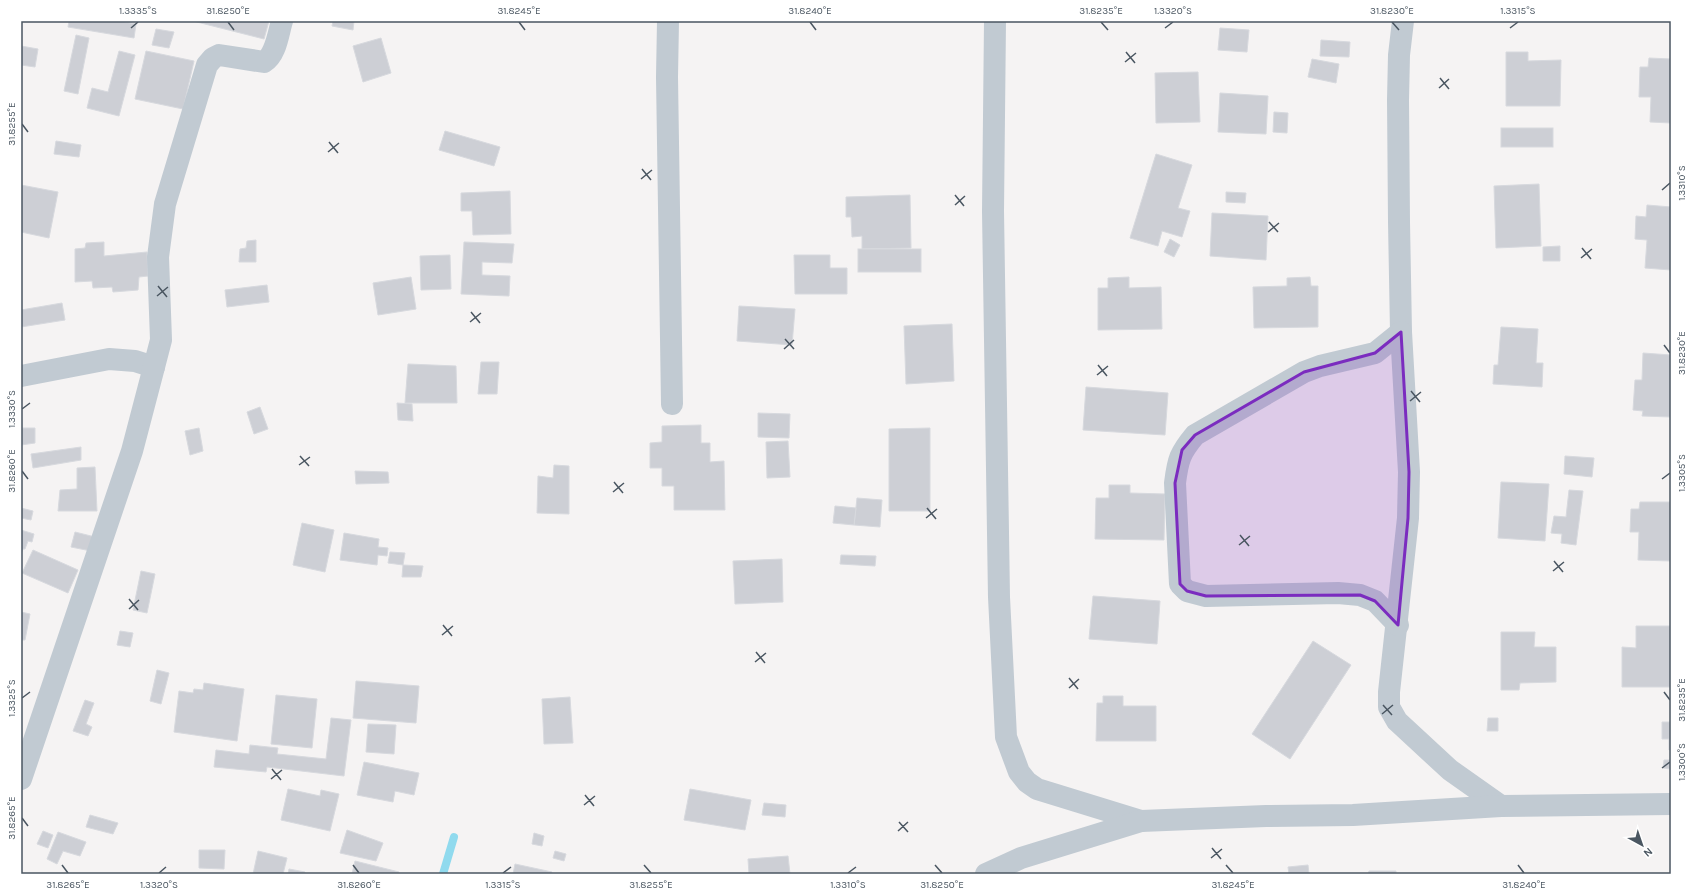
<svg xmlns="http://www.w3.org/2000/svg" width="1692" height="895" font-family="Karla,sans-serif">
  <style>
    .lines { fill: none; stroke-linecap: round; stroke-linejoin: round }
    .stream { stroke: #90daee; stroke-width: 8 }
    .building { fill: #cdcfd5; stroke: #d7d9de }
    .minor { stroke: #c1cad2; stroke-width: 22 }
    .marked { fill: #7b2cbf; fill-opacity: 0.2; stroke: #7b2cbf; stroke-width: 3; stroke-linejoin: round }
    .ticks { fill: none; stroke: #4a5661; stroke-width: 1.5 }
    .neatline { fill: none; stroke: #4a5661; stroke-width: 1.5 }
    .ticks-label { font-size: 10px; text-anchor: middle; fill: #4a5661 }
  </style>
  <rect width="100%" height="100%" fill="#f5f3f3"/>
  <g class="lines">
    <polyline class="stream" points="443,874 454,837"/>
  </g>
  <g class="building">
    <polygon points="69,21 119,21 136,24 134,38 68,27"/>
    <polygon points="193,21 269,21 264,39"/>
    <polygon points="333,21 354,21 353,30 332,26"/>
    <polygon points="1220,28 1249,30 1247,52 1218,50"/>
    <polygon points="156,29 174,32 169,48 152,45"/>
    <polygon points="76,35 89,38 78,94 64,91"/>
    <polygon points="381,38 391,73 363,82 353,46"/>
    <polygon points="1321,40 1350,42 1349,57 1320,56"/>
    <polygon points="21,46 38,49 35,67 21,65"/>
    <polygon points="119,51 135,55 119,116 87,108 92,88 108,92"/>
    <polygon points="146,51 194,61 183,109 135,99"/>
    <polygon points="1506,52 1528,52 1528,61 1561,60 1560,106 1506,106"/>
    <polygon points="1649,58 1671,59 1671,123 1650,122 1651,97 1639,97 1640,67 1648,67"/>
    <polygon points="1312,59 1339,64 1336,83 1308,77"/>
    <polygon points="1198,72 1200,122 1156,123 1155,73"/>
    <polygon points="1220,93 1268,96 1266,134 1218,132"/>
    <polygon points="1274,112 1288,113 1287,133 1273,132"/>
    <rect x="1501" y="128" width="52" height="19"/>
    <polygon points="445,131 500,147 494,166 439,150"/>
    <polygon points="56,141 81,145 79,157 54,154"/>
    <polygon points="1156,154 1192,165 1178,208 1190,211 1182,237 1162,231 1158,246 1130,238"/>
    <polygon points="1539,184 1541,246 1496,248 1494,186"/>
    <polygon points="21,185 58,192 49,238 21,232"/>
    <polygon points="510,191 511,234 473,235 472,211 461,211 461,193"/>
    <polygon points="1226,192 1246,193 1245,203 1226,202"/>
    <polygon points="910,195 911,248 862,249 862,236 852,237 851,217 846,217 846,197"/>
    <polygon points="1647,205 1671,207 1671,270 1645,268 1647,240 1635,239 1636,216 1646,217"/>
    <polygon points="1212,213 1268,216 1266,260 1210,256"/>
    <polygon points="1170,239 1180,245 1174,257 1164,252"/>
    <polygon points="256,240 256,262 239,262 240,249 246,248 247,241"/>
    <polygon points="104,242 104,256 147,252 148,276 139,277 138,290 113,292 112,287 93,288 92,281 75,282 75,249 85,248 86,243"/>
    <polygon points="464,242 514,244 512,263 482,262 482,275 510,276 509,296 461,294"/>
    <polygon points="1560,246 1560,261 1543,261 1543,247"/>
    <rect x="858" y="249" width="63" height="23"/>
    <polygon points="450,255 451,289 421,290 420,256"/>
    <polygon points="794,255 830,255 830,268 847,268 847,294 795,294"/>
    <polygon points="411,277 416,309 378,315 373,283"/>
    <polygon points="1129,277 1129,288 1161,287 1162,329 1098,330 1098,288 1108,288 1108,278"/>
    <polygon points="1310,277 1311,286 1318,286 1318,327 1254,328 1253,287 1287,286 1287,278"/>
    <polygon points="267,285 269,302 227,307 225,290"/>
    <polygon points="62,303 65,320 21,327 21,310"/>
    <polygon points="739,306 795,309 792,345 737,341"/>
    <polygon points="952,324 954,381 906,384 904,326"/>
    <polygon points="1501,327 1538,329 1536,363 1543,363 1542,387 1493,384 1494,365 1498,365"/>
    <polygon points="1643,353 1671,355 1671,417 1642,416 1643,411 1633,410 1635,380 1642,380"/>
    <polygon points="481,362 499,362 497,394 478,394"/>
    <polygon points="408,364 456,366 457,403 405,403"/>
    <polygon points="1086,387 1168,393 1165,435 1083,430"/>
    <polygon points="397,403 412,404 413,421 398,420"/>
    <polygon points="21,404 22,428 35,428 35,443 21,445"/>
    <polygon points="260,407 268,429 254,434 247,412"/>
    <polygon points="758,413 790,414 789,438 758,437"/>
    <polygon points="701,425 701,443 710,443 710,462 724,461 725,510 674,510 674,486 662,486 662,468 650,468 650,443 662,442 662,426"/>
    <polygon points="199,428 203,451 190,455 185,431"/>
    <polygon points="930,428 930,511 889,511 889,429"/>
    <polygon points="788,441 790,477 767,478 766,442"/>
    <polygon points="81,447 81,460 33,468 31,454"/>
    <polygon points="1565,456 1594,458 1592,477 1564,474"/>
    <polygon points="554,465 569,466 569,514 537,513 538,476 553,478"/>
    <polygon points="95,467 97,511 58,511 60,490 77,489 77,468"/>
    <polygon points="355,471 388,472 389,483 356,484"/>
    <polygon points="1501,482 1549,484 1545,541 1498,538"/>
    <polygon points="1109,485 1130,485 1130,493 1165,494 1164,540 1095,539 1096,498 1109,498"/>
    <polygon points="1569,490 1583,491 1576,545 1561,543 1562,534 1551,533 1554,516 1566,517"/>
    <polygon points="857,498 882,500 880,527 854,525"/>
    <polygon points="1640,502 1671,502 1671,561 1638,560 1639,532 1630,532 1631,509 1639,509"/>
    <polygon points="835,506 856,508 854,525 833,523"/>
    <polygon points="21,508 33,511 31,520 21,518"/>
    <polygon points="302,523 334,530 325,572 293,565"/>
    <polygon points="21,530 34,534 32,542 28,541 25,549 23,549 21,554"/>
    <polygon points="75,532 95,537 91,551 71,547"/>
    <polygon points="344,533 379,539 378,547 388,548 387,556 378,555 377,565 340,560"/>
    <polygon points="33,550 78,570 68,593 22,573"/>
    <polygon points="390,552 405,553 403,565 388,563"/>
    <polygon points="841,555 876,556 875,566 840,564"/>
    <polygon points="782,559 783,602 735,604 733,561"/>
    <polygon points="403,565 423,566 421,577 402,577"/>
    <polygon points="141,571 155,574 147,613 133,610"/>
    <polygon points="1093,596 1160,601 1157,644 1089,639"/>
    <polygon points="21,612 30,614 25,640 21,640"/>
    <polygon points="1636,626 1671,626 1671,687 1622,687 1622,647 1636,648"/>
    <polygon points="120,631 133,633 130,647 117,645"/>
    <polygon points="1501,632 1535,632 1534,647 1556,647 1556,682 1520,683 1519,690 1501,690"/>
    <polygon points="1313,641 1351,665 1290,759 1252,734"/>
    <polygon points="157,670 169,673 161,704 150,701"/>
    <polygon points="356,681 419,686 416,723 353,718"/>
    <polygon points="204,683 244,689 237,741 174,732 179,691 193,693 194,689 203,690"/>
    <polygon points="276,695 317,699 312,748 271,744"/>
    <polygon points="1103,696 1123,696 1123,706 1156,706 1156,741 1096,741 1097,703 1103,703"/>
    <polygon points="570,697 573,743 544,744 542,699"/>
    <polygon points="85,700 94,703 86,724 92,727 88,736 73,731"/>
    <polygon points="331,718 351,720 344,776 267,767 266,772 214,767 216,750 249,754 250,745 278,748 277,754 326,759"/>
    <polygon points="1488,718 1498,718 1498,731 1487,731"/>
    <polygon points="1662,722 1671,722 1671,750 1669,750 1669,739 1662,739"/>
    <polygon points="368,724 396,725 394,754 366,752"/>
    <polygon points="1664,760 1671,760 1671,769 1663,768"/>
    <polygon points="364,762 419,773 414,795 395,791 393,802 357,795"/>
    <polygon points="288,789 320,796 321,790 339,794 330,831 281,820"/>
    <polygon points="690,789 751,800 745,830 684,820"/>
    <polygon points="764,803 786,805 785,817 762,815"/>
    <polygon points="90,815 118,823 113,834 86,827"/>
    <polygon points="347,830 383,843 376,861 340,853"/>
    <polygon points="43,831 53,835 48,848 37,844"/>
    <polygon points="58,832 86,842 80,856 63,851 57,864 47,859"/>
    <polygon points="534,833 544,836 542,846 532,844"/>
    <polygon points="199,850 225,850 224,869 199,868"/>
    <polygon points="258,851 287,858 283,874 253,874"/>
    <polygon points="555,851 566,854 564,861 553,858"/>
    <polygon points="788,856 790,874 749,874 748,859"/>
    <polygon points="355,861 399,872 398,874 352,874"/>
    <polygon points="515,864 552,872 551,874 513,874"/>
    <polygon points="1308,865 1309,874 1289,874 1288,867"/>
    <polygon points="289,869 305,872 305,874 288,874"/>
    <polygon points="1369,871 1396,871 1396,874 1368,874"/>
  </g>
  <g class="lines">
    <g class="minor">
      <polyline points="668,21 667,77 672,404"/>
      <polyline points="995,21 993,211 999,597 1006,737 1019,772 1027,782 1037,789 1141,821"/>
      <polyline points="1403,21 1399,55 1398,100 1399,222 1401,332 1409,472 1408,518 1389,692 1389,707 1397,721 1450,770 1501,806"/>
      <polyline points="21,376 109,359 135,361 154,367"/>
      <path d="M1398,625l-23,-24 -15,-6 -22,-2 -132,3 -19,-5 -7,-7 -5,-101c3,-24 5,-30 20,-48l109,-63 16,-6 55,-13 26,-21"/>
      <path d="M21,779l111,-328 22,-84 7,-27 -3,-83 7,-53 42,-139 6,-7 6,-3 45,7c12,-7 14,-28 18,-41"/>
      <polyline points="986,874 1021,858 1141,821 1266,816 1353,815 1501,806 1671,804"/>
    </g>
  </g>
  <path class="marked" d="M1401,332l8,140 -1,46 -10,107 -23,-24 -15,-6 -154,1 -19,-5 -7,-7 -5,-101 7,-33 13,-15 109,-63 71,-19z"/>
  <path class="ticks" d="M228,22l6,8M519,22l6,8M810,22l6,8M1101,22l7,8M1392,22l7,8M131,28l7,-6M1165,28l8,-6M1510,28l8,-6M1126,52l9,11M1125,62l11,-9M1440,78l9,11M1439,88l10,-9M22,124l6,8M329,142l9,11M328,152l11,-9M642,169l9,11M641,179l11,-9M1662,190l8,-7M955,195l9,11M955,205l10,-9M1269,222l9,10M1268,232l11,-9M1582,248l9,11M1581,258l11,-9M158,286l9,11M157,296l11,-9M471,312l9,11M470,322l11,-9M785,339l9,10M1664,345l6,8M784,349l10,-9M1098,365l9,11M1097,375l11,-9M1411,391l9,11M1410,401l11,-9M22,409l8,-6M300,456l9,10M299,465l11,-8M22,471l6,8M1662,479l8,-6M614,482l9,11M613,492l11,-9M927,508l9,11M926,518l11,-9M1240,535l9,11M1239,545l11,-9M1554,561l9,11M1553,571l11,-9M129,599l9,11M129,609l10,-9M443,625l9,11M442,635l11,-9M756,652l9,11M755,662l11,-9M1069,678l9,11M1069,688l10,-9M1664,692l6,8M22,698l8,-6M1383,705l9,10M1382,714l11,-9M1662,768l8,-6M272,769l9,11M271,779l11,-9M585,795l9,11M584,805l11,-9M22,818l6,8M899,822l9,10M898,831l10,-9M1212,848l9,11M1211,858l11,-9M62,865l6,8M353,865l6,8M644,865l7,8M935,865l7,8M1226,865l7,8M1518,865l6,8M159,873l7,-6M503,873l8,-6M848,873l8,-6"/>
  <rect width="1692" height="895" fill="none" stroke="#ffffff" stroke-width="44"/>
  <g transform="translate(1642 845) rotate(140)" stroke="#ffffff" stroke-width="3" paint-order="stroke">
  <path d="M0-3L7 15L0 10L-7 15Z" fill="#4a5661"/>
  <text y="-6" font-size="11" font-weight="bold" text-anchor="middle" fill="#4a5661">N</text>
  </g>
  <rect x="22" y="22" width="1648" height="851" class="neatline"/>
  <g class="ticks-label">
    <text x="138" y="14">1.3335°S</text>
    <text x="228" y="14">31.8250°E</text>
    <text x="519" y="14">31.8245°E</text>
    <text x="810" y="14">31.8240°E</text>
    <text x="1101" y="14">31.8235°E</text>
    <text x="1173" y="14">1.3320°S</text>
    <text x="1392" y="14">31.8230°E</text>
    <text x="1518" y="14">1.3315°S</text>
    <text transform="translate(11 124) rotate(-90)" y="4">31.8255°E</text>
    <text transform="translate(1681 183) rotate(-90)" y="4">1.3310°S</text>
    <text transform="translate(1681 353) rotate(-90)" y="4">31.8230°E</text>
    <text transform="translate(11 409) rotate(-90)" y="4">1.3330°S</text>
    <text transform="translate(11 471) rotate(-90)" y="4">31.8260°E</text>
    <text transform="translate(1681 473) rotate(-90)" y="4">1.3305°S</text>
    <text transform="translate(11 698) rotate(-90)" y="4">1.3325°S</text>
    <text transform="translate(1681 700) rotate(-90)" y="4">31.8235°E</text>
    <text transform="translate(1681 762) rotate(-90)" y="4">1.3300°S</text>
    <text transform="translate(11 818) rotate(-90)" y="4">31.8265°E</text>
    <text x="68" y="888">31.8265°E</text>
    <text x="159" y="888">1.3320°S</text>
    <text x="359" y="888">31.8260°E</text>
    <text x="503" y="888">1.3315°S</text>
    <text x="651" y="888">31.8255°E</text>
    <text x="848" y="888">1.3310°S</text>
    <text x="942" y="888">31.8250°E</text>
    <text x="1233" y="888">31.8245°E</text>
    <text x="1524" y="888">31.8240°E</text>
  </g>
</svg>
